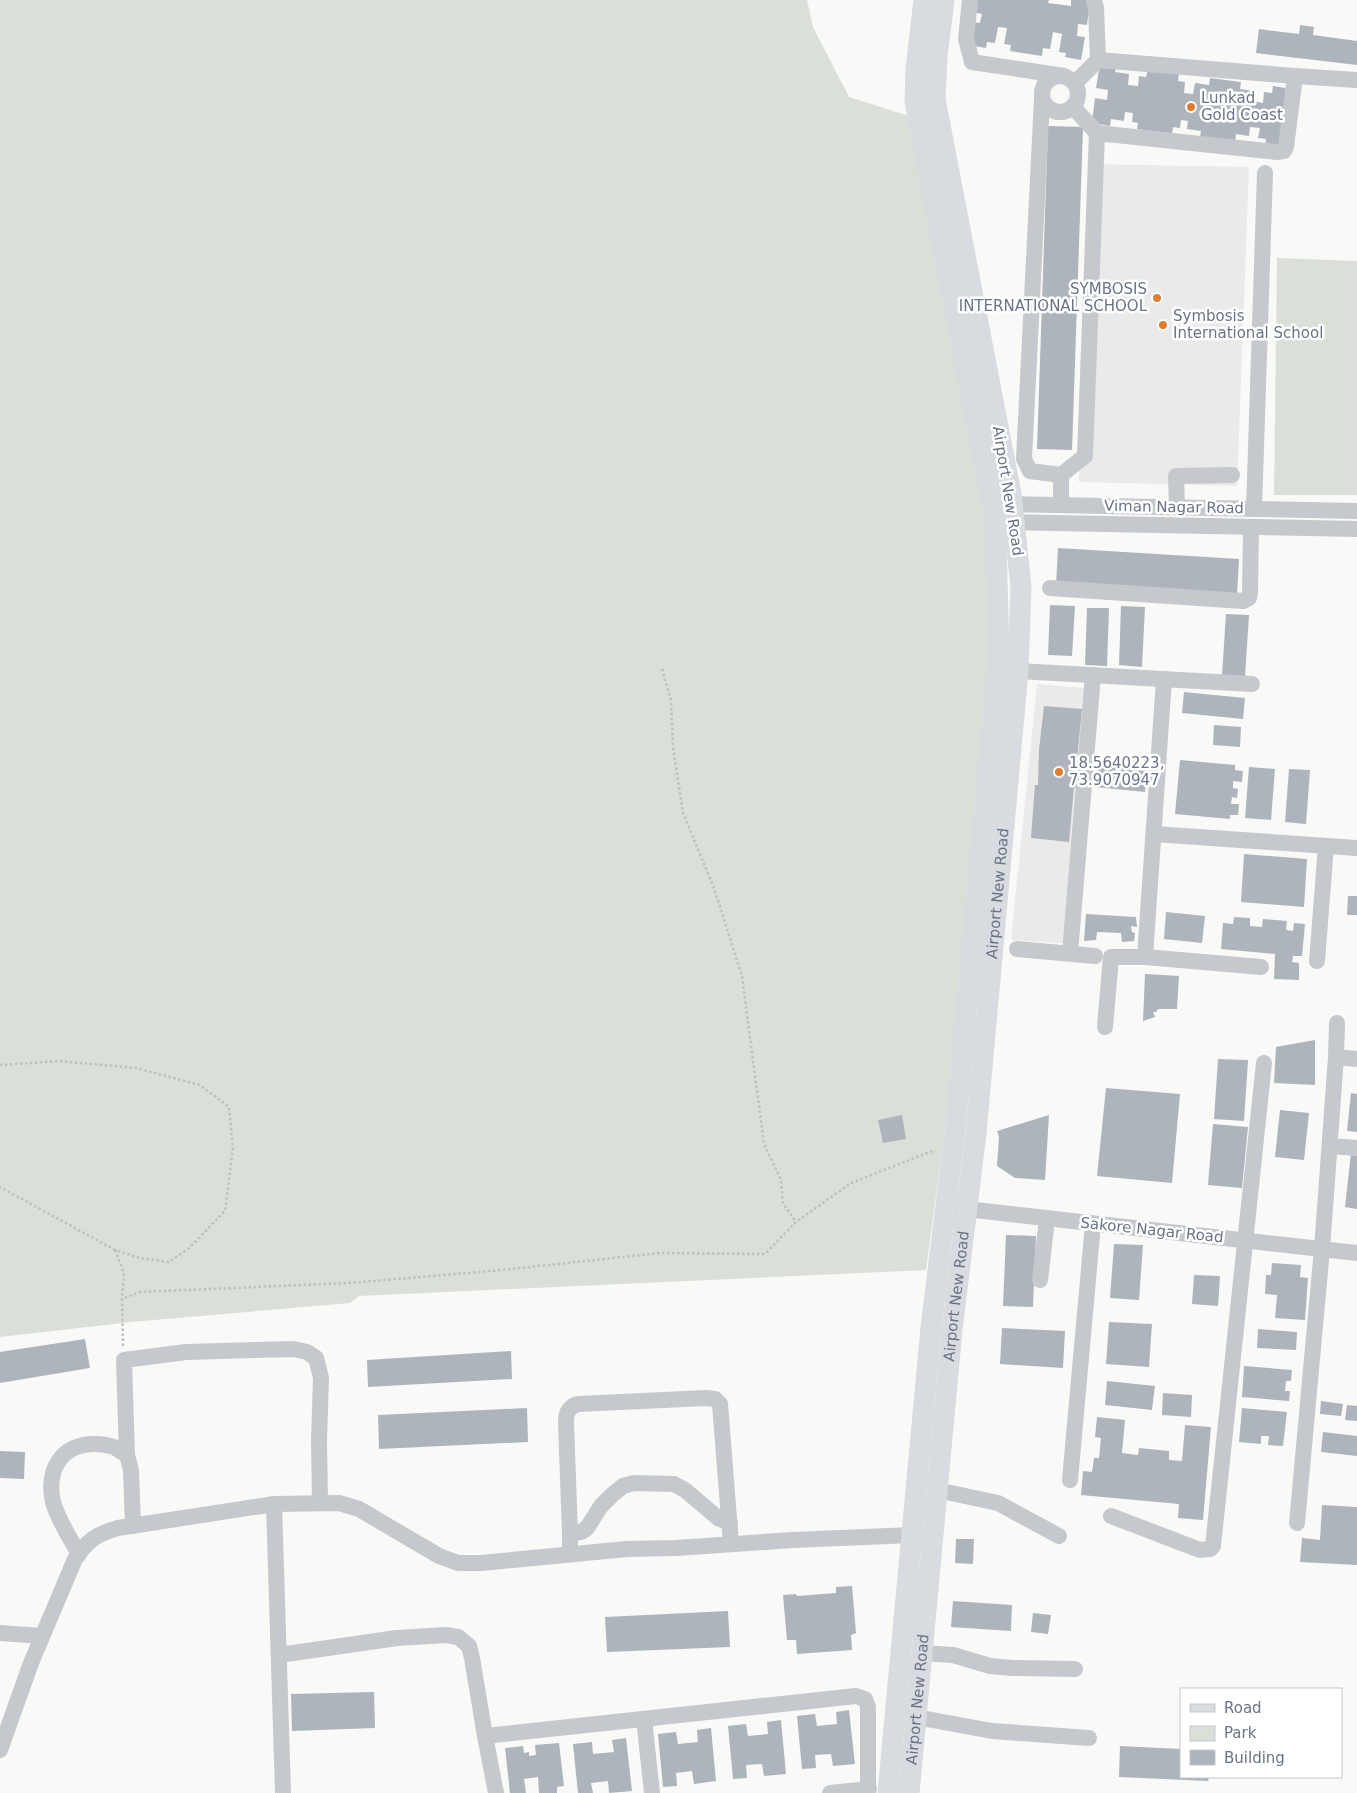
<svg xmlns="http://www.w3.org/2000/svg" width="1357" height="1793" font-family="'DejaVu Sans',sans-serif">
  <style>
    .built { fill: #eaeaea }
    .green { fill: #dae0d8 }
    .building { fill: #aeb4bb }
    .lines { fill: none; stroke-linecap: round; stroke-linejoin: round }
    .path { stroke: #bfc0c3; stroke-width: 2.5; stroke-dasharray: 2.5 2.5; stroke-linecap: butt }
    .minor { stroke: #c5c8cc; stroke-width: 16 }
    .major { stroke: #d8dbdf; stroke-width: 21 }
    .poi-dot { fill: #df7d31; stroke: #fff; stroke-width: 2 }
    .labels { text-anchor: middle; stroke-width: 5; stroke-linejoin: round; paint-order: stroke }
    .poi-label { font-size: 15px; fill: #697487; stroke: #fff; text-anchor: start }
    .street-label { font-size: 15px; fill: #697487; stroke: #fff }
  </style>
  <rect width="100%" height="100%" fill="#f9f9f7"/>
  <g class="built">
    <polygon points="1088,164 1249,167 1237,486 1079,482"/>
    <polygon points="1037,684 1096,689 1072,944 1011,940"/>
  </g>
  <g class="green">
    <polygon points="0,0 807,0 813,27 849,97 909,116 991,543 993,629 944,1136 926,1270 359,1296 350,1303 131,1322 0,1337"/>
    <polygon points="1277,258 1357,261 1357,495 1274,495"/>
  </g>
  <g class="building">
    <polygon points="975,0 1049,0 1048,3 1071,6 1071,0 1090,0 1087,25 1078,24 1077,36 1085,37 1081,60 1065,57 1066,53 1059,52 1062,34 1053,32 1050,49 1043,48 1042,56 1010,51 1011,45 1004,44 1007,28 998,27 995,43 987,42 986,48 969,45 972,22 980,23 982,14 973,12"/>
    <polygon points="1300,25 1314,27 1313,35 1357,41 1357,65 1256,53 1259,29 1299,34"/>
    <polygon points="1100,63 1117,65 1115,72 1129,74 1128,85 1138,86 1139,76 1146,77 1148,69 1179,73 1178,81 1185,82 1184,93 1193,94 1195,83 1209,85 1210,78 1241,82 1240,89 1254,91 1253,101 1263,103 1264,92 1272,93 1273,86 1291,89 1288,112 1281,111 1280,122 1286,123 1283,149 1265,147 1266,139 1258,138 1260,128 1250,127 1249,136 1236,134 1235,143 1200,138 1201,131 1187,129 1188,121 1181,120 1180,128 1173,127 1172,134 1137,129 1138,123 1132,122 1133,113 1125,112 1124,121 1111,119 1110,126 1092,123 1095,98 1107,100 1108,90 1096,88"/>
    <polygon points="1048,126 1083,127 1072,450 1037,449"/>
    <polygon points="1058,548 1239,559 1237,595 1056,585"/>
    <polygon points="1050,605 1075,606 1072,656 1048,655"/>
    <polygon points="1121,606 1145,607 1142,667 1119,665"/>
    <polygon points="1087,608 1109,608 1107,666 1085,665"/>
    <polygon points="1226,614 1249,615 1245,677 1222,675"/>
    <polygon points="1184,692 1245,698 1243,719 1182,713"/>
    <polygon points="1044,706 1082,709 1077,759 1080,759 1078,788 1074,788 1069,842 1031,838 1035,785 1038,785 1039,750"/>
    <polygon points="1214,725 1241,727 1240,747 1213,745"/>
    <polygon points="1098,760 1148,765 1145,792 1095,787"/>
    <polygon points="1180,760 1235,765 1235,770 1243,771 1242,782 1233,781 1233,788 1238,789 1237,798 1232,797 1231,804 1239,804 1238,815 1230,815 1230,819 1175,814"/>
    <polygon points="1249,767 1275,769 1271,820 1245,818"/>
    <polygon points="1289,769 1310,770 1306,824 1285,822"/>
    <polygon points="1244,854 1307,859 1304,907 1241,902"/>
    <polygon points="1348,896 1357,896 1357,915 1347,915"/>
    <polygon points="1166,912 1205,916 1202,943 1164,939"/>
    <polygon points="1086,914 1136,917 1137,927 1131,926 1132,932 1135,933 1134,941 1122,942 1121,933 1097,932 1096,940 1084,941"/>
    <polygon points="1234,917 1250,918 1250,926 1262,927 1263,919 1287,921 1286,930 1293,931 1294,923 1305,924 1302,956 1293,956 1292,962 1299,963 1299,980 1274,979 1275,954 1221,949 1223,923 1233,924"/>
    <polygon points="1145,974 1179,976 1177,1009 1158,1009 1156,1012 1153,1012 1155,1017 1143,1021"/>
    <polygon points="1315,1040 1315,1085 1274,1083 1276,1047"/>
    <polygon points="1218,1059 1248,1060 1244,1121 1214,1119"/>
    <polygon points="1106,1088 1180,1094 1172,1183 1097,1176"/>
    <polygon points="1351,1093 1357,1094 1357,1132 1347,1131"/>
    <polygon points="1280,1110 1309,1113 1304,1160 1275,1157"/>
    <polygon points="902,1115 906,1139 883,1143 878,1120"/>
    <polygon points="1049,1115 1045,1180 1015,1178 997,1166 999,1137 997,1131"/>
    <polygon points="1213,1124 1248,1127 1242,1188 1208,1185"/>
    <polygon points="1351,1153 1357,1154 1357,1209 1345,1207"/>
    <polygon points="1006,1235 1036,1236 1033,1307 1003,1306"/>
    <polygon points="1114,1244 1143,1245 1139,1300 1110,1298"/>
    <polygon points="1272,1263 1301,1265 1300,1277 1308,1278 1305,1320 1275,1318 1277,1295 1265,1294 1266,1275 1271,1275"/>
    <polygon points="1194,1275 1220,1276 1218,1306 1192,1304"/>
    <polygon points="1109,1322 1152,1324 1149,1367 1106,1364"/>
    <polygon points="1002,1328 1065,1331 1063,1368 1000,1364"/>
    <polygon points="1258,1329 1297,1332 1296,1350 1257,1348"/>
    <polygon points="85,1339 90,1368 0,1383 0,1352"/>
    <polygon points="511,1351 512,1379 368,1387 367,1360"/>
    <polygon points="1244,1366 1292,1370 1291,1381 1286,1381 1285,1391 1290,1391 1289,1401 1242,1397"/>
    <polygon points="1107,1381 1155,1386 1152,1410 1105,1405"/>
    <polygon points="1163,1393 1192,1395 1191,1417 1162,1415"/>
    <polygon points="1321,1401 1343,1404 1341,1416 1320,1414"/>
    <polygon points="1347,1405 1357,1406 1357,1421 1345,1420"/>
    <polygon points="527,1408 528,1442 379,1449 378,1415"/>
    <polygon points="1242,1408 1287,1412 1283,1446 1268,1445 1269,1436 1261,1436 1261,1444 1239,1442"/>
    <polygon points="1097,1417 1125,1420 1122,1453 1138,1455 1139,1448 1169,1451 1169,1460 1182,1461 1185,1425 1211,1427 1203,1520 1178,1518 1179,1504 1081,1495 1083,1471 1092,1472 1094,1458 1099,1458 1101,1438 1095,1437"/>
    <polygon points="1323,1432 1357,1436 1357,1456 1321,1452"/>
    <polygon points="0,1451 25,1452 24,1479 0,1478"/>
    <polygon points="1322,1505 1357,1507 1357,1565 1300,1562 1302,1538 1320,1540"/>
    <polygon points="956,1539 974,1539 973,1564 955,1563"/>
    <polygon points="852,1586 856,1633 851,1635 852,1650 797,1654 796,1640 787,1640 783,1595 796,1594 797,1596 836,1593 836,1587"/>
    <polygon points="953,1601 1012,1605 1011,1631 951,1627"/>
    <polygon points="728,1611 730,1647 607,1652 605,1617"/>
    <polygon points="1033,1613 1051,1615 1048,1634 1031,1632"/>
    <polygon points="374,1692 375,1728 292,1731 291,1694"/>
    <polygon points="849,1710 855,1764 833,1766 831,1754 815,1755 816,1768 802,1769 797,1716 815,1714 817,1726 837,1724 836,1712"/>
    <polygon points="781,1720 786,1774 764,1776 762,1764 746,1765 747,1778 733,1779 728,1726 746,1724 748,1736 768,1734 767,1722"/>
    <polygon points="711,1728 716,1781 694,1784 692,1771 676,1773 677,1786 663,1787 658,1734 676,1732 678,1744 698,1742 697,1730"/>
    <polygon points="626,1738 632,1791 609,1793 608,1781 591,1783 593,1793 578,1793 573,1744 592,1742 593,1754 614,1752 612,1740"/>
    <polygon points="559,1743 564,1786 557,1787 557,1793 539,1793 538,1777 524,1779 526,1793 510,1793 505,1748 523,1746 524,1753 529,1752 529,1756 536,1755 535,1745"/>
    <polygon points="1120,1746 1181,1749 1181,1777 1209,1777 1208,1781 1119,1777"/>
  </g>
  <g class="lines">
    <g class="path">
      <polyline points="662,669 671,701 673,747 683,813 714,888 742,976 764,1144 781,1180 783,1203 796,1222"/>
      <polyline points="0,1065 59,1061 136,1068 200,1085 229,1107 233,1148 225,1211 188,1249 169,1262 140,1258 115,1250 0,1187"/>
      <polyline points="115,1250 124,1273 122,1299"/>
      <polyline points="123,1346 122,1299 140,1292 348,1283 492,1271 660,1253 765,1254 796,1222 851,1183 935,1150"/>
    </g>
    <g class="minor">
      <polyline points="970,0 966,39 972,62 1064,76"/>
      <polyline points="1094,0 1096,8 1098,60"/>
      <circle cx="1060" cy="94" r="18"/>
      <polyline points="1075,83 1098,60 1295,76"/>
      <polyline points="1042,99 1024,459 1030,471 1061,475"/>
      <polyline points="1073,107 1097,133"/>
      <polyline points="1001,504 1357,511"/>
      <polyline points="1061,505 1061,475 1085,456 1097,133 1277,152 1284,151 1286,147 1295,76 1357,80"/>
      <polyline points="1177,507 1176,476 1232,475"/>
      <polyline points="1254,509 1265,173"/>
      <polyline points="1004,522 1357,529"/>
      <polyline points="1050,588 1243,601 1249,598 1250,592 1251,527"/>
      <polyline points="1018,671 1252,684"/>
      <polyline points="1154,834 1357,848"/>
      <polyline points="1017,949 1095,956"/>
      <polyline points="1070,953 1093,675"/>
      <polyline points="1145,957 1164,679"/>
      <polyline points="1317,961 1326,846"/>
      <polyline points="1105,1027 1111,957 1145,957 1261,967"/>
      <polyline points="1336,1057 1357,1059"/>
      <polyline points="1330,1146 1357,1148"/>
      <polyline points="957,1208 1357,1253"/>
      <polyline points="1040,1280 1047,1219"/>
      <polyline points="1070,1480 1093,1224"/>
      <polyline points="937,1490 998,1503 1059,1536"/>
      <polyline points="274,1504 283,1793"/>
      <polyline points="1111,1516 1200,1550 1210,1549 1213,1546 1264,1063"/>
      <polyline points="1297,1523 1322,1249 1336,1057 1337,1023"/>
      <polyline points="133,1526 131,1470 127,1455 124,1360 186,1352 294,1349 307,1352 316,1358 321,1378 319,1441 320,1502"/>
      <polyline points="570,1534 581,1532 587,1528 601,1506 612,1495 623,1486 634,1483 674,1484 685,1490 718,1518 730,1523"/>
      <path d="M79,1554c-9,-16 -21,-34 -26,-52 -7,-32 8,-58 42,-58 6,0 13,1 19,3 4,2 9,6 13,8"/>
      <path d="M570,1554v-20l-4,-111c0,-10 2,-16 12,-19l128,-6 9,1 5,5 11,140"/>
      <polyline points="0,1633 42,1636"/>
      <polyline points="922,1653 953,1655 990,1666 1012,1668 1075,1669"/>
      <polyline points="279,1655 397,1638 446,1635 458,1637 469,1646 472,1658 485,1736 496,1793"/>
      <polyline points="916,1717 992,1731 1089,1738"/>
      <polyline points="644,1719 652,1793"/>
      <polyline points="485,1736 856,1696 865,1699 868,1707 868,1793"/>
      <path d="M0,1750l31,-87 44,-104c12,-18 21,-25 43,-31l156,-24 65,-1 20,6 80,47 19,7h23l146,-14 49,-1 117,-8 119,-5"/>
      <polyline points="830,1793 869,1789"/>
    </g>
    <g class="major">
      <polyline points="888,1793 931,1328 955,1131 996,687 999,656 996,539 992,503 915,101 916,69 924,0"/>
      <path id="s1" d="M909,1793l43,-463 24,-197 42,-462 3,-85 -10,-92 -76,-395 2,-43 7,-56"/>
    </g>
  </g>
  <g class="poi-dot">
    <circle cx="1191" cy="107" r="5"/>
    <circle cx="1157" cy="298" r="5"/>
    <circle cx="1163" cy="325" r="5"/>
    <circle cx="1059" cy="772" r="5"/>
  </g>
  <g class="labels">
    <g class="poi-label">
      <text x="1201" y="103">Lunkad<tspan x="1201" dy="17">Gold Coast</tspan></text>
      <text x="1147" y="294" text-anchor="end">SYMBOSIS<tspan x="1147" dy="17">INTERNATIONAL SCHOOL</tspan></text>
      <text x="1173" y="321">Symbosis<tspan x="1173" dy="17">International School</tspan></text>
      <text x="1069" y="768">18.5640223,<tspan x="1069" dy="17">73.9070947</tspan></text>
    </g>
    <g class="street-label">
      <text transform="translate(1008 491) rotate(81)" y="5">Airport New Road</text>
      <text transform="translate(1174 507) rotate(1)" y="5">Viman Nagar Road</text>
      <text dy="5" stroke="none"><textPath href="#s1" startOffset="904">Airport New Road</textPath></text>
      <text transform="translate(1152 1230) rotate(6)" y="5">Sakore Nagar Road</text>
      <text dy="5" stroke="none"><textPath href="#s1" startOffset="499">Airport New Road</textPath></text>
      <text dy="5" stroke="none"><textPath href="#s1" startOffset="94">Airport New Road</textPath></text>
    </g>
  </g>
  <rect x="1180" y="1688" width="162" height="90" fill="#ffffff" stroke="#c3c7cf"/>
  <rect x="1190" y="1704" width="25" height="8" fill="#d8dbdf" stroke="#c3c7cf"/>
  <text x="1224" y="1713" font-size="15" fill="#697487">Road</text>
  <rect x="1190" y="1726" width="25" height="15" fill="#dae0d8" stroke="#c3c7cf"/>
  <text x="1224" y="1738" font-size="15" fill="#697487">Park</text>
  <rect x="1190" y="1750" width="25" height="15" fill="#aeb4bb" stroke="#c3c7cf"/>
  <text x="1224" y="1763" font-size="15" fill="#697487">Building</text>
</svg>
